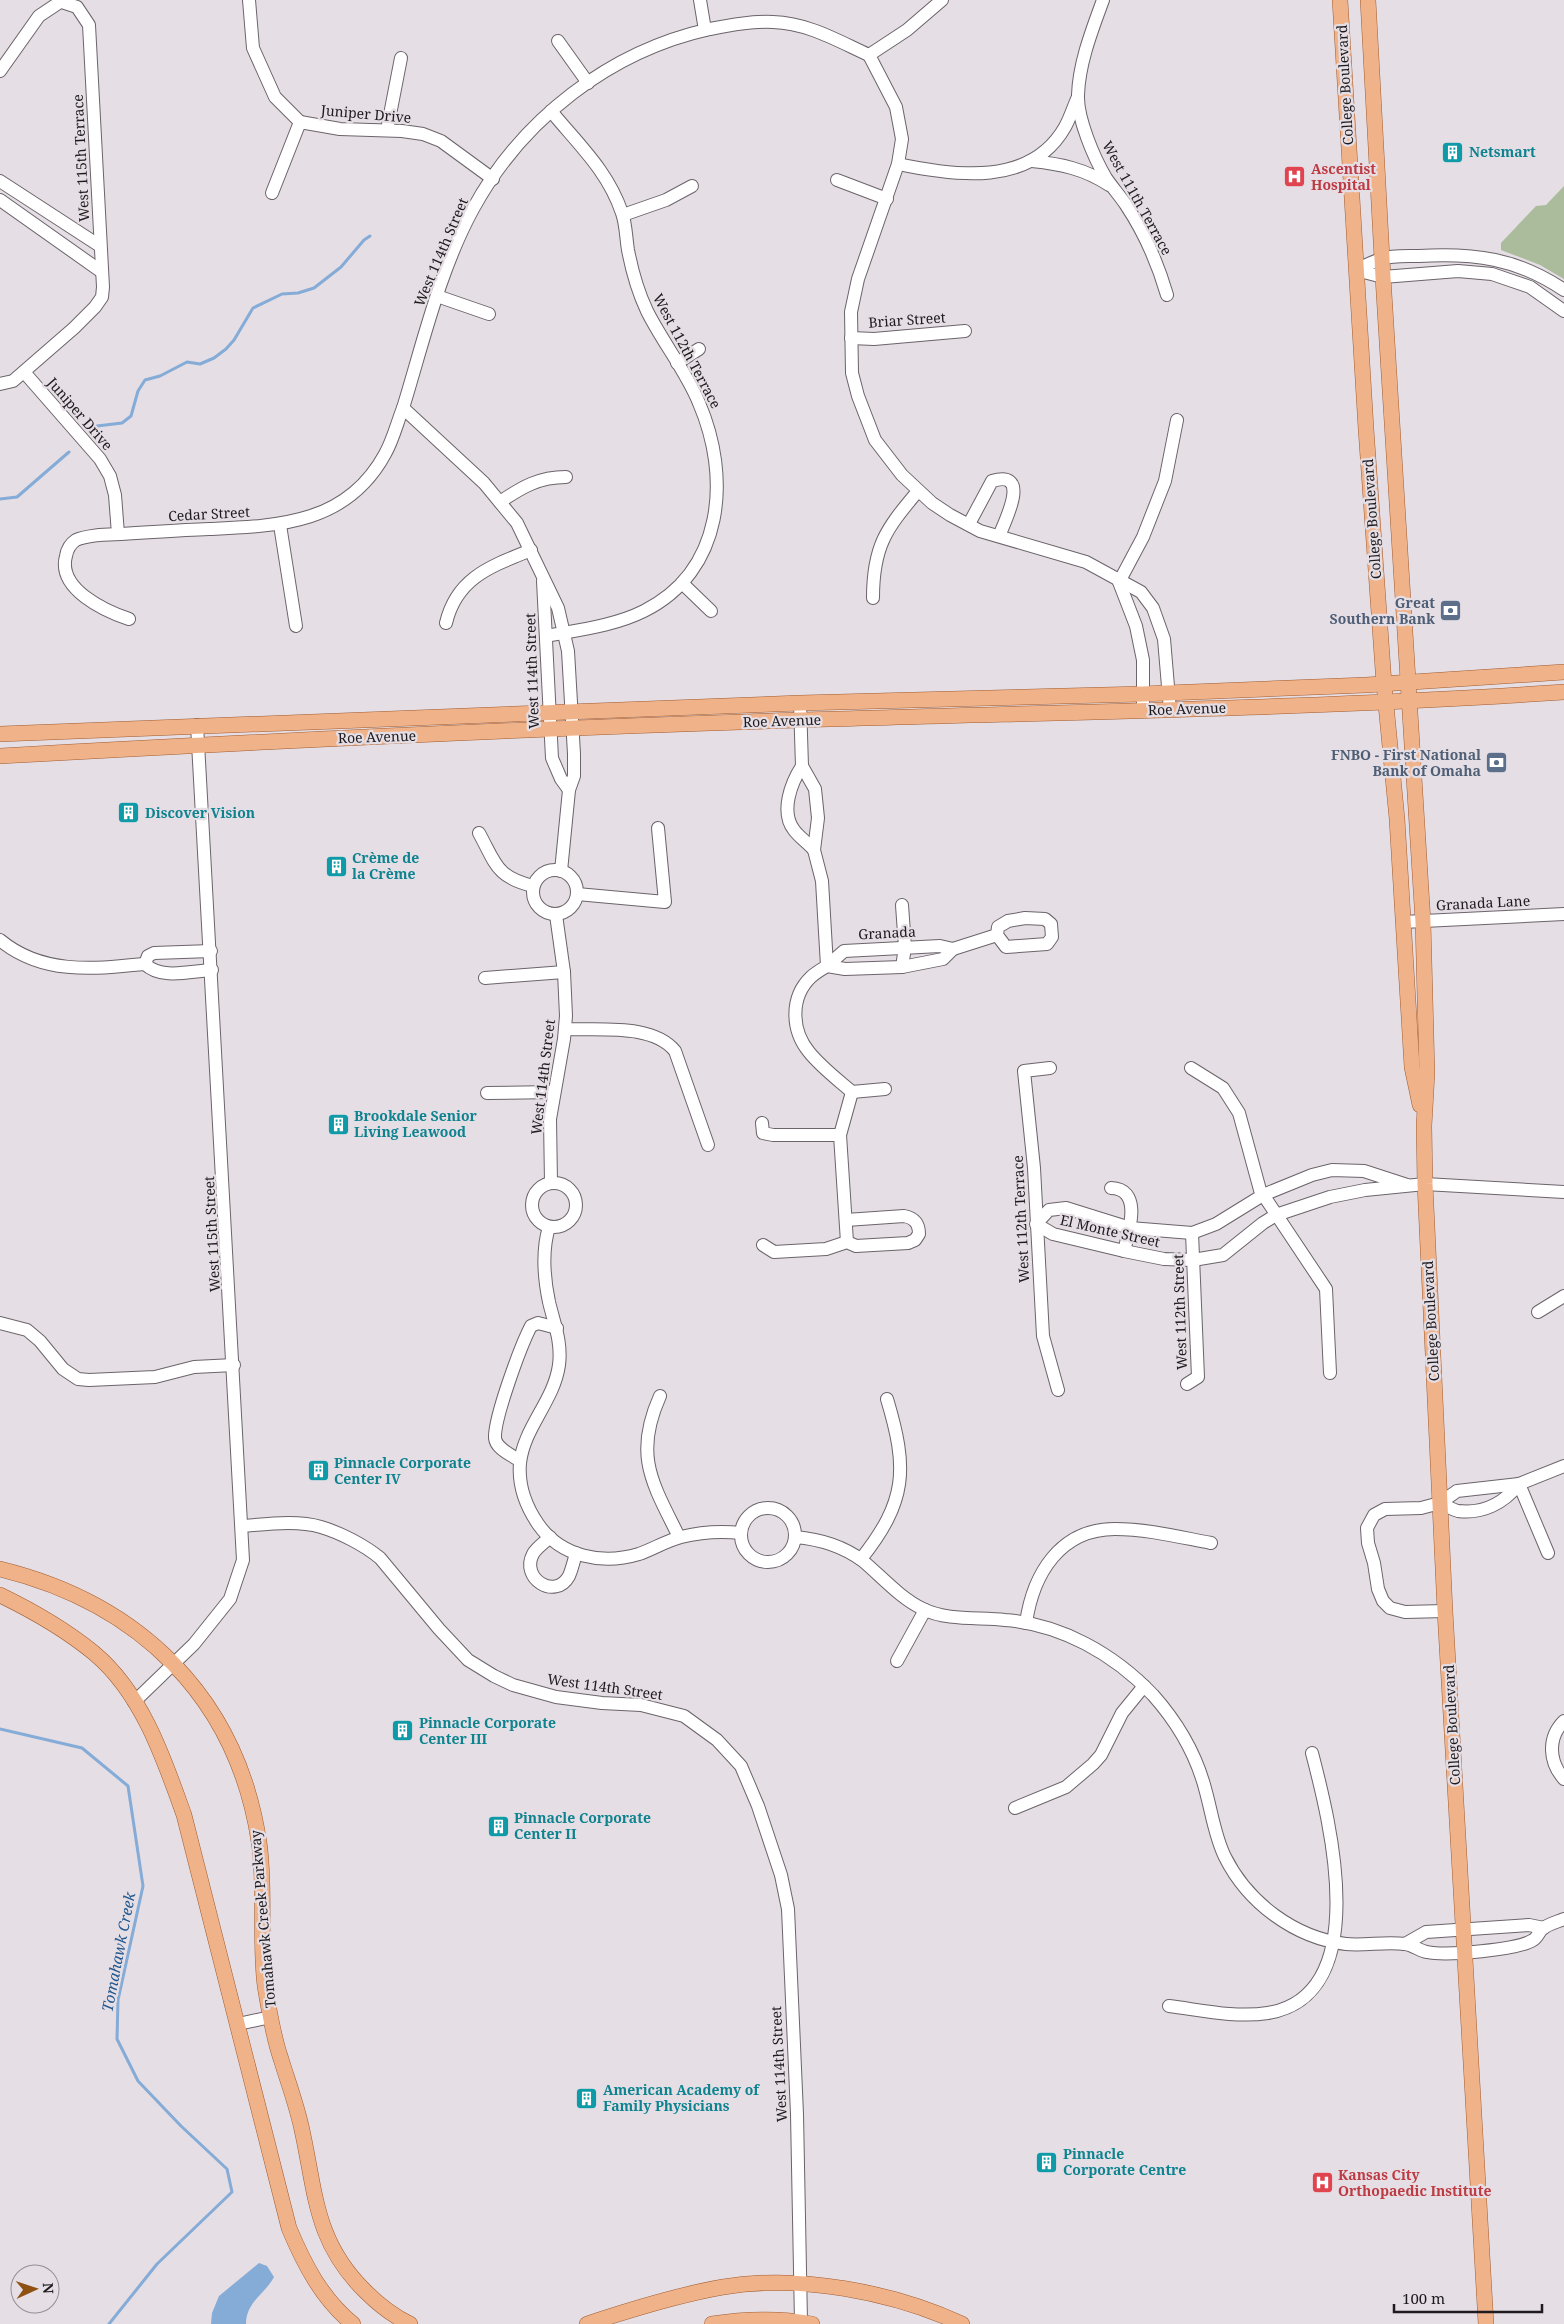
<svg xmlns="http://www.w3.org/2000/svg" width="1564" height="2324" font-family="'Noto Serif',serif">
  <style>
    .green { fill: #abbc9c }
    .water { fill: #85abd7 }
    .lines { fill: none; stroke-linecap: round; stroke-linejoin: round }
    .stream { stroke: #85abd7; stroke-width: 3 }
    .minor-casing { stroke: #6b646a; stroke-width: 14 }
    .major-casing { stroke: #a05c30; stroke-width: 16 }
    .minor { stroke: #fff; stroke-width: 12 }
    .major { stroke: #f0b289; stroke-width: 15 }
    .labels { text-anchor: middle; stroke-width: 4.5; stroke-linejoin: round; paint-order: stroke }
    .street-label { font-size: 14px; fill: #1d1b1d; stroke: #e5dee5 }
    .culture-label { font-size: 14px; font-weight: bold; fill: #0d838f; stroke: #e5dee5; text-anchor: start }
    .health-label { font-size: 14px; font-weight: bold; fill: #be3a42; stroke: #e5dee5; text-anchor: start }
    .service-label { font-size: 14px; font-weight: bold; fill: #4e5e75; stroke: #e5dee5; text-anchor: end }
    .water-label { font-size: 15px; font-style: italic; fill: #23588f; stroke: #e5dee5 }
  </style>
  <rect width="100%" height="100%" fill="#e5dee5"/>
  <polygon class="green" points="1564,186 1564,279 1540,265 1501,250 1501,243 1536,206 1546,205"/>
  <path class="water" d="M259,2263l8,3 7,11c-9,17 -28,25 -28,47h-35l1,-11 7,-17z"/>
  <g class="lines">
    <g class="stream">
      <polyline points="89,431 97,426 122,423 131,416 138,391 145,380 160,376 187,362 200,364 214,358 226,349 234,340 253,308 282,294 298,293 314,288 341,267 364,240 370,236"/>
      <polyline points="0,499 17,497 69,452"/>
      <polyline points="0,1729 82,1748 128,1786 143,1886 118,2000 117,2039 138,2081 181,2126 227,2169 232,2192 157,2264 109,2324"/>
    </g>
    <defs>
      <g id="minor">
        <polyline points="249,0 253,48 275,97 300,122"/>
        <polyline points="700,0 705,30"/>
        <path d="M1103,0c-11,30 -24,63 -25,95 -1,23 16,63 28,83 6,9 14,18 20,27 18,27 32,59 41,90"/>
        <polyline points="558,41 588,83"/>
        <polyline points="869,55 896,107 902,139 898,164 858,279 851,312 852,373 858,396 875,440 902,475 932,503 950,515 980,531 1086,562 1141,592 1153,608 1164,639 1170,710"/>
        <polyline points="869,55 907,30 942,0"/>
        <polyline points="0,71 39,16 63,0"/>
        <polyline points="300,122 340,129 402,131 423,134 441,141 493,179"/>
        <polyline points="387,130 401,58"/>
        <path d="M1032,161c29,3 53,8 77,24"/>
        <path d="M898,164c57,12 133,23 167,-37 5,-9 8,-19 12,-28"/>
        <polyline points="837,180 887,199"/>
        <polyline points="0,181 100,246"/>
        <polyline points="272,193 300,122"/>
        <polyline points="0,200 102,272"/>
        <polyline points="623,215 666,200 692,186"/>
        <polyline points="1356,270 1383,277 1458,271 1492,274 1530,287 1564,311"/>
        <path d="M1356,270c8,-4 16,-8 25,-11 11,-4 26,-3 38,-3 55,-3 98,2 145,34"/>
        <polyline points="437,296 489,314"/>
        <polyline points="851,338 874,339 965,331"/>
        <polyline points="677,363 699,349"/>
        <polyline points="24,372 100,459 110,476 115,495 118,534"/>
        <polyline points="0,384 13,381 74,328 95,307 102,297 103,287 89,25 77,7 62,2"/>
        <path d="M500,502c22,-15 39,-25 66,-25"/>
        <path d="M969,524l23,-43c40,-12 13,40 7,55"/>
        <polyline points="280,525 296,626"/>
        <polyline points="543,581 552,758 561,779 569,790"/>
        <polyline points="1119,582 1143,537 1165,481 1177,420"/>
        <polyline points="1119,582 1136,626 1143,660 1143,711"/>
        <polyline points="682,583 711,611"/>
        <path d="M873,598c0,-52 13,-69 45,-107"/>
        <path d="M129,619c-24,-8 -72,-30 -63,-63 1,-6 4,-12 10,-16 6,-3 16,-4 23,-5 36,-1 73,-5 110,-6 70,-3 138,-5 176,-75 8,-14 12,-31 18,-46"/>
        <path d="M446,623c11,-46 46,-57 85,-73"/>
        <path d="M546,636c32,-6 68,-10 98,-25 80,-40 87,-134 55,-208 -13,-32 -36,-60 -52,-92 -9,-19 -15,-40 -19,-61 -2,-12 -2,-26 -6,-37 -14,-42 -44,-69 -71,-102"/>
        <path d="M800,703l2,63 13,23 3,29 -4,32 8,31 5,85c-5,3 -12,7 -16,11 -21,20 -20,53 -2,75 12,15 28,27 43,40l-12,43 7,107"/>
        <path d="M802,766c-11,17 -22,46 -8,64 5,7 14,13 20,20"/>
        <path d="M479,833c17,31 17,44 54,53"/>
        <circle cx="555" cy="892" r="22"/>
        <path d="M561,871l8,-81 5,-14v-22l-6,-103 -10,-43 -41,-85 -33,-40 -81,-75c20,-65 37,-139 70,-199 49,-90 137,-158 237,-180 21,-4 42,-8 63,-7 35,1 65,19 96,33"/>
        <polyline points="577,894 665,902 658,828"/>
        <polyline points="902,905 905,947 902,967"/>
        <polygon points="1025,918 1045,919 1051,924 1052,937 1047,944 1006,947 997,935 998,927 1008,921"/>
        <polyline points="1403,922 1564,914"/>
        <path d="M0,940c42,35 94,29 145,24"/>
        <polyline points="145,964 148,956 154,953 211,951"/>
        <path d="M145,964c16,16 46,7 67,6"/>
        <polyline points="827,966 845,969 902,967 943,959 953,949 997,935"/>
        <polyline points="827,966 844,951 940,946 953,949"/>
        <polyline points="485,978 564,972"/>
        <path d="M565,1029c34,2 87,-6 110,22l33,94"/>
        <polyline points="1050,1068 1024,1071 1034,1168 1043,1336 1058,1390"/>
        <polyline points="1191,1068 1223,1088 1239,1113 1260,1190 1326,1289 1330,1373"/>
        <polyline points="852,1092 885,1089"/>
        <polyline points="487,1093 554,1092"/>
        <polyline points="762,1123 763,1133 773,1135 840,1135"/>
        <circle cx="554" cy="1205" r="22"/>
        <polyline points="551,1183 550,1119 564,1039 566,1016 564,972 556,915"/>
        <polyline points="1407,1185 1364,1171 1332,1170 1312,1175 1263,1195 1216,1224 1192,1233 1130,1228 1066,1208 1049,1210 1036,1224 1053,1234 1124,1251 1164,1259 1193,1260 1223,1255 1263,1223 1276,1215 1330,1197 1365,1190 1425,1184 1564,1192"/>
        <path d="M1111,1188c32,1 18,43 13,63"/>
        <path d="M549,1227c-7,23 -5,51 0,75 5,21 13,40 10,63 -5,36 -35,62 -39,98 -2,23 5,42 18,61 23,33 64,41 101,30 14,-5 27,-13 42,-17 20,-5 40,-6 60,-4"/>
        <path d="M763,1245l11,7 52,-3 21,-7 9,4 52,-3 7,-3 4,-6c0,-11 -5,-16 -15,-18l-58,4"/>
        <polyline points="1538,1312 1564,1296"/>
        <polyline points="0,1323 27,1330 40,1341 63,1369 78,1379 89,1380 155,1377 194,1367 234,1365"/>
        <polyline points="1187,1384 1198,1377 1192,1233"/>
        <path d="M660,1396c-27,60 -7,88 19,141"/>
        <path d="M520,1461c-8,-6 -24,-12 -25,-23 -1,-20 26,-93 36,-112l7,-3 19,5"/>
        <polyline points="1519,1484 1548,1553"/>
        <path d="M1440,1503c5,2 13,7 18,8 25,3 46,-8 61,-27"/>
        <circle cx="768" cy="1535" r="27"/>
        <path d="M243,1526c25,-2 54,-6 78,1 20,6 43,18 59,31l59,71 29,31 26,16 19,9 43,12 46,6 39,2 43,11 33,24 24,26 17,40 23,69 7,34 9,205 4,208"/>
        <path d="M550,1537c-5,5 -14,11 -17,17 -13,24 22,47 36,22 3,-7 5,-15 7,-23"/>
        <path d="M795,1537c24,2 48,9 68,24 19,16 37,37 60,48 24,12 56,8 82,11 56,4 109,34 148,75 24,27 44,61 53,97 6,22 9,45 19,65 23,46 70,81 121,87 20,2 40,-3 59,0 8,1 15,7 22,8 19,4 91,-2 106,-12 4,-2 6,-8 9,-11 6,-5 15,-7 22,-10"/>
        <path d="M861,1559c46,-58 47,-90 26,-160"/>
        <polyline points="1445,1611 1405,1612 1390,1608 1383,1601 1378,1589 1374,1563 1368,1543 1367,1528 1374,1515 1385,1509 1421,1508 1440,1503 1457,1491 1519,1484 1564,1466"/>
        <path d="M1026,1623c7,-49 34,-94 89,-94 32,0 64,8 96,14"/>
        <polyline points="897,1661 925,1610"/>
        <polyline points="134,1702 194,1644 230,1599 243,1560 197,725"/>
        <path d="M1564,1721c-17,17 -15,41 0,58"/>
        <polyline points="1015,1808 1066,1787 1093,1764 1101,1755 1122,1713 1144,1686"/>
        <polyline points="1405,1944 1426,1932 1529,1925 1544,1928"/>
        <path d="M1169,2006c32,4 66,12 99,7 106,-18 62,-191 44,-260"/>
        <polyline points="238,2024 271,2017"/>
      </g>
      <g id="major">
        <polyline points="1340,0 1366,429 1384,684 1397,819 1412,1067 1420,1105"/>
        <polyline points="1368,0 1383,277 1423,922 1427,1073 1424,1126 1425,1184 1445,1611 1486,2324"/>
        <polyline points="0,734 800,703 1142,694 1366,685 1564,672"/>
        <path d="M0,756c267,-15 534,-28 802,-36 254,-8 508,-11 762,-28"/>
        <path d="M0,1569c139,34 237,128 259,273 7,47 0,96 6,144 4,24 8,50 16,73 7,23 16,47 21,71 14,64 13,112 63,161 13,13 28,25 45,33"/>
        <path d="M0,1595c33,16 66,35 94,58 48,40 70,106 90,162l105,413c15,36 33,71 64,96"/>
        <path d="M587,2324c45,-15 90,-29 136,-37 76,-13 170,5 239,37"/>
        <path d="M712,2324c33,-5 67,-6 100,0"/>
      </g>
    </defs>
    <use href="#minor" class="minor-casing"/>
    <use href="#major" class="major-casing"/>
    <use href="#minor" class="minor"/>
    <use href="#major" class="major"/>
  </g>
  <defs>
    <symbol id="building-square" viewBox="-11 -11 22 22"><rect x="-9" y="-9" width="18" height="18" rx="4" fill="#0f9aa8" stroke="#e5dee5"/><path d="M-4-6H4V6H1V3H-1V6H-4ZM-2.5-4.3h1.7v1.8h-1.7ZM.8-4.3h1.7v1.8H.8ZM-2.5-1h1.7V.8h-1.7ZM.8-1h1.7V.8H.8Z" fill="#fff"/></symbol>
    <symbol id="hospital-square" viewBox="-11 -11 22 22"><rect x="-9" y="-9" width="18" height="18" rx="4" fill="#e0444e" stroke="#e5dee5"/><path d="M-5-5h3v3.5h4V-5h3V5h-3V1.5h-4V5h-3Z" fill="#fff"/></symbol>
    <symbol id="bank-square" viewBox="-11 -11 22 22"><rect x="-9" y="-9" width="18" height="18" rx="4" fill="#5c6f8a" stroke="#e5dee5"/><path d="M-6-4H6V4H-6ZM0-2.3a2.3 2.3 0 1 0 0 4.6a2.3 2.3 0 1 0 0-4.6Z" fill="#fff"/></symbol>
  </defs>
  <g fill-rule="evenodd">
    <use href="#building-square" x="1440" y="140" width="25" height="25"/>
    <use href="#hospital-square" x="1282" y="164" width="25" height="25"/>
    <use href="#bank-square" x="1438" y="598" width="25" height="25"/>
    <use href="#bank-square" x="1484" y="750" width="25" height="25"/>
    <use href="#building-square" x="116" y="800" width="25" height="25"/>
    <use href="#building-square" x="324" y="854" width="25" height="25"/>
    <use href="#building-square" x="326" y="1112" width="25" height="25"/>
    <use href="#building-square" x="306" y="1458" width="25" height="25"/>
    <use href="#building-square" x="390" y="1718" width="25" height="25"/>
    <use href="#building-square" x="486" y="1814" width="25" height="25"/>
    <use href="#building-square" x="574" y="2086" width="25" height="25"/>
    <use href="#building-square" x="1034" y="2150" width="25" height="25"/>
    <use href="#hospital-square" x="1310" y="2170" width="25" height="25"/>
  </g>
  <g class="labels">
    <g class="street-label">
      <text transform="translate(1345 85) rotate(-93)" y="5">College Boulevard</text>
      <text transform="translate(366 114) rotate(5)" y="5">Juniper Drive</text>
      <text transform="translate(81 158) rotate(-93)" y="5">West 115th Terrace</text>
      <text transform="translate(1137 198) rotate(61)" y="5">West 111th Terrace</text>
      <text transform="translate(441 252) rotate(-67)" y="5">West 114th Street</text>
      <text transform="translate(907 320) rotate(-4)" y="5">Briar Street</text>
      <text transform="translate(687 351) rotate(62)" y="5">West 112th Terrace</text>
      <text transform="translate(80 414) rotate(49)" y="5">Juniper Drive</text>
      <text transform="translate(209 514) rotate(-3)" y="5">Cedar Street</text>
      <text transform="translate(1372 519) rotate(-94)" y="5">College Boulevard</text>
      <text transform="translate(532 671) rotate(-92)" y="5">West 114th Street</text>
      <text transform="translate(1187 709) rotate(-2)" y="5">Roe Avenue</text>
      <text transform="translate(782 721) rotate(-2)" y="5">Roe Avenue</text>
      <text transform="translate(377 737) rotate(-2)" y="5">Roe Avenue</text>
      <text transform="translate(1483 903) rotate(-3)" y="5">Granada Lane</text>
      <text transform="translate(887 933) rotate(-3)" y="5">Granada</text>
      <text transform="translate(543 1077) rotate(-83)" y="5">West 114th Street</text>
      <text transform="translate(1021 1219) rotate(-93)" y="5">West 112th Terrace</text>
      <text transform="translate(1110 1231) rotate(13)" y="5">El Monte Street</text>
      <text transform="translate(212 1234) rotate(-93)" y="5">West 115th Street</text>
      <text transform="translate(1180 1312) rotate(-92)" y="5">West 112th Street</text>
      <text transform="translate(1431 1321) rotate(-93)" y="5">College Boulevard</text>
      <text transform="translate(605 1687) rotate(8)" y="5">West 114th Street</text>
      <text transform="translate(1452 1725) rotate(-93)" y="5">College Boulevard</text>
      <text transform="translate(263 1919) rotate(-95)" y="5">Tomahawk Creek Parkway</text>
      <text transform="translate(779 2064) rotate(-93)" y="5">West 114th Street</text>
    </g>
    <g class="culture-label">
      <text x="1469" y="157">Netsmart</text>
      <text x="145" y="818">Discover Vision</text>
      <text x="352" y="863">Crème de<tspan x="352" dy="16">la Crème</tspan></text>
      <text x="354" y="1121">Brookdale Senior<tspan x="354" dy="16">Living Leawood</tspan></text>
      <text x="334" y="1468">Pinnacle Corporate<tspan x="334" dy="16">Center IV</tspan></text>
      <text x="419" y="1728">Pinnacle Corporate<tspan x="419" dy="16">Center III</tspan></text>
      <text x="514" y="1823">Pinnacle Corporate<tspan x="514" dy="16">Center II</tspan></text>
      <text x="603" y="2095">American Academy of<tspan x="603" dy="16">Family Physicians</tspan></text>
      <text x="1063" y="2159">Pinnacle<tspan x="1063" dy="16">Corporate Centre</tspan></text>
    </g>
    <g class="health-label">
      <text x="1311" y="174">Ascentist<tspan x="1311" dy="16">Hospital</tspan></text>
      <text x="1338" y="2180">Kansas City<tspan x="1338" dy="16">Orthopaedic Institute</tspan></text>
    </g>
    <g class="service-label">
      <text x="1435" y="608">Great<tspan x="1435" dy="16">Southern Bank</tspan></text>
      <text x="1481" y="760">FNBO - First National<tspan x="1481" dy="16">Bank of Omaha</tspan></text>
    </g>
    <g class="water-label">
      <text transform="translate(119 1952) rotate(-79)" y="5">Tomahawk Creek</text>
    </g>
  </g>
  <g transform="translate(35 2289) rotate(87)"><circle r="24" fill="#e5dee5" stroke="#959095"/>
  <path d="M0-4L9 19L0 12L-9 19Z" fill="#8e5112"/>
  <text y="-8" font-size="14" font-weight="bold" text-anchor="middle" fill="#1d1b1d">N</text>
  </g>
  <path d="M1394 2304v8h148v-8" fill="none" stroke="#1d1b1d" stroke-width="2.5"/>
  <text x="1402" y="2304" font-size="15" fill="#1d1b1d" stroke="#e5dee5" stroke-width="4" paint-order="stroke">100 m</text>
</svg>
